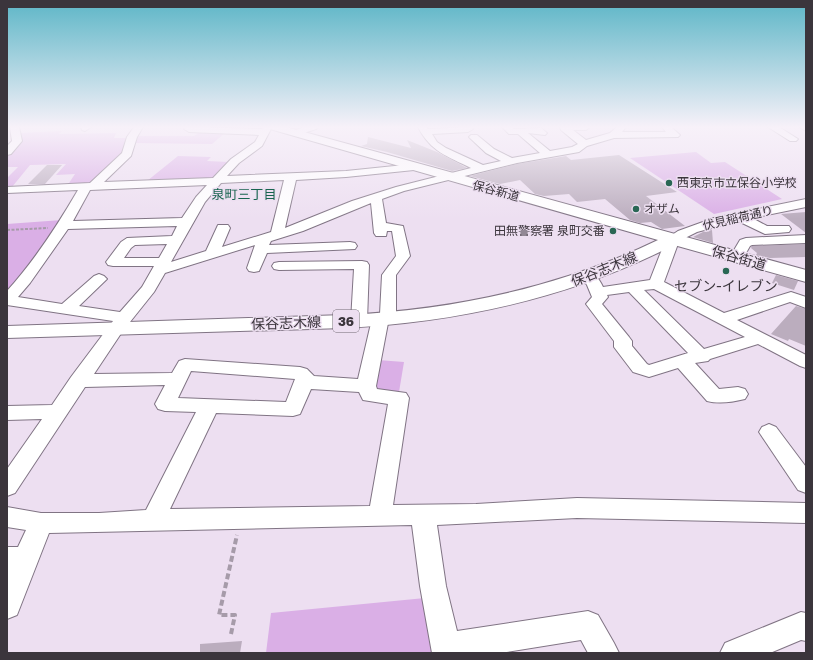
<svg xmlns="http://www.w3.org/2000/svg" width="813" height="660" font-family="'Golos Text','Noto Sans JP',sans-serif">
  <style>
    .green { fill: #daafe6 }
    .building { fill: #bbadbe }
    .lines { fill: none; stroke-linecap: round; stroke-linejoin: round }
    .minor-casing { stroke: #807484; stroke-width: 2 }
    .major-casing { stroke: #807484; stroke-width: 2 }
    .path-far1 { stroke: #a69ba9; stroke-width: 2; stroke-dasharray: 3 1.5; stroke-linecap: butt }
    .path { stroke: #a69ba9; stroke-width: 4; stroke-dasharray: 6 3; stroke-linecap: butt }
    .minor { fill: #fff; fill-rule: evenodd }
    .major { fill: #fff; fill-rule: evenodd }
    .poi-dot { fill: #296754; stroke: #eddff1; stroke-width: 1.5 }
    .labels { text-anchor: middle; stroke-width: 3; stroke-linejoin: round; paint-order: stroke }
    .far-poi-label { font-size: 12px; fill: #3b353c; stroke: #eddff1; text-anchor: start }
    .far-street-label { font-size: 12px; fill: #3b353c; stroke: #eddff1 }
    .far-neighbourhood-label { font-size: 13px; fill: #18644f; stroke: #eddff1 }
    .shield { fill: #eddff1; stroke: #706872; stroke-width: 1 }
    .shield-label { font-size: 13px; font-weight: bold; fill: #3b353c }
    .street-label { font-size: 14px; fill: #3b353c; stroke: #eddff1 }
    .poi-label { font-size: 14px; fill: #3b353c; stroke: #eddff1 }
  </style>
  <rect width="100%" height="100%" fill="#eddff1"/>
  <g class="green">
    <polygon points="62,131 59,134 116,133 114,138 128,138 123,154 92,184 67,186 75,174 56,175 66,164 30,165 12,187 7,187 7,178 18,167 7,167 7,155 18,133"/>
    <polygon points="202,131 226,132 212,144 133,143 136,136 194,136"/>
    <polygon points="696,152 711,163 725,162 782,199 714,214 630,158"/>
    <polygon points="178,156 211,157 207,161 229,162 212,179 147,181"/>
    <polygon points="62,220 26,270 7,291 7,224"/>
    <polygon points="378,360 404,362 399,392 376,391 372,386"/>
    <polygon points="425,598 436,653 266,653 271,613"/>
  </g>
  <g class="building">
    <polygon points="368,137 411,148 407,140 437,152 467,168 452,171 387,152 361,146 367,144"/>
    <polygon points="619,155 677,192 646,196 685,226 662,229 651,222 640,223 630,220 605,199 577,202 569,194 544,196 535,194 520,180 500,184 470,176 517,164 560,157 566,156 571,160"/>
    <polygon points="47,165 62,165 45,184 28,184"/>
    <polygon points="806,212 806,233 781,214"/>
    <polygon points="712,230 713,243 693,237 703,232"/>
    <polygon points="806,244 806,257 770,258 756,255 757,253 751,248 752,246"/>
    <polygon points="776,275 798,281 794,290 772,283"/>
    <polygon points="796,306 806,309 806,346 789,339 788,341 771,334"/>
    <polygon points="242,641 240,653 200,653 200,644"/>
  </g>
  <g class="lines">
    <defs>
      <g id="minor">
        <polygon points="10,127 19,127 22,141 11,154 7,155 7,146 12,141"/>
        <polygon points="81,127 91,127 85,131 82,130"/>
        <path d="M134,127h9l-6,10 -6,19 -27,26 109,-4 18,-19 24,-17 4,-7 -70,-3 -5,-3 2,-2 76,2 2,-2h8l-10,19 -23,17 -12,13 119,-5 68,-7 5,3 -5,3 -68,7 -50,3 -11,48 67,-27 44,-14 75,-19c-24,-12 -40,-16 -53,-41h8l2,2 43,-2 2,2 -5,3 -36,2 5,8 9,6 37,17 18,-4 -15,-8 -15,-14 -2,-2 2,-2h6l17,14 18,9 28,-5 -22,-19h-9l-7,-7h9l3,2 27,-1 6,5 -2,2 -17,-2 22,18 22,-4 6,-3 -17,-14 -1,-3h30l-4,3h-13l13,10 24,-7 7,-6h9l-4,5h44l-4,-5h9l9,8 -2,2 -64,1 -27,8 -8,6 -62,11 -113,28 -22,8 4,24 17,3 7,30 -14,19v43l-2,4 -6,1 -12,63 1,3 29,4 3,5 -16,107 83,-1 101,-6 229,5v20l-229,-5 -140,7 9,61 11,45 131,-20 10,4 16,28 5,10h-31l-7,-13 -81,13h-68l-12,-67 -8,-61 -363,8 -32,82 -10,4v-45l1,-3h-1v-24h11l8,-17 -19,-3v-20l34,6h58l47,-3 50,-98 -31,-1 -7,-2 -3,-5 10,-19 -80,2 -70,106 -8,3v-27l35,-50 -35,1v-14l45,-1 19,-28 42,-56 -106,-16v-14c28,-31 50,-65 71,-101l-71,3v-6l83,-4 32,-30 5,-16zM284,180l-13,52 -49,15 8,-19 -2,-3h-10l-12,26 -35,11 34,-60 16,-19zM207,185l-11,12 -14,21 -109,3 17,-31zM371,203l3,30 2,3h10l1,-5h5l4,25 -14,19 -2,39 -6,1 -2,4 -14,60 -44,-3 -7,-7 -7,-2 -115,-8 -6,2 -7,12 -78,1 28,-42 32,-40 11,-19 90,-28 -8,23 2,3 5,1 5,-1 8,-18 88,-4 2,-3 -2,-3 -5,-1 -81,3 2,-4 32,-10zM177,226l-5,10 -45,2 -6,4 -15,20 2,3 5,1h41l-12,21 -22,25 -41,-6 28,-27 -3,-3 -5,-2 -5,2 -32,28 -44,-7 12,-14 38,-54zM167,244l-8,14h-35l7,-10 4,-3zM191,371l104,8 -9,23 -108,-4zM311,389l48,3 4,8 25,4 -18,102 -200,3 46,-96 77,3 7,-2z"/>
        <polygon points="305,127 318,127 316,129 295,136 290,133 292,131"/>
        <polygon points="768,127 779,127 798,139 796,141 790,141"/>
        <polygon points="799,127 806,127 806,131"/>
        <path d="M806,199v8l-54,11 15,8h22l2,3 -2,3 -24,2 -27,-13 -41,11 -18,9 -15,41 60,31 67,-21 15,5v11l-16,-6 -53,18 69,35v13l-6,-2 -42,-22 -48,15 -2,2 -13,2 24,26 19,-2 7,2 3,5 -3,5c-12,3 -26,5 -38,2l-29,-33 -29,9 -16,-5 -19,-25v-6l-28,-37 6,-7 -5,-12 -6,-8 2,-3c10,-3 16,4 20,13l47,-7 16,-41 12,-8 36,-13zM654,289l91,48 -41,12 -60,-59zM629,292l59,61 -39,12 -2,-1 -15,-18v-5l-3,-4 -27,-33 6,-7 -1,-2z"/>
        <polygon points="806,235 806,243 752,245 750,246 742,260 737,261 732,260 730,257 740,240 746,238"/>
        <polygon points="362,261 367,262 369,265 367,321 365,325 359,326 353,325 351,321 354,269 279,270 274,269 272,266 274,263 279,262"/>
        <polygon points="769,424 776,427 806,467 806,493 798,490 759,432 762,427"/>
        <polygon points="801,612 806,613 806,641 801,640 770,653 720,653 725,643"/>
      </g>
      <path id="major" d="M269,127h17l520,143v12l-132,-37c-104,53 -214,77 -330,83l-337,10v-12l337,-11c109,-5 215,-27 314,-75l-388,-111z"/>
    </defs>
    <use href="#minor" class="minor-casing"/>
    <use href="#major" class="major-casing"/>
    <polyline class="path-far1" points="7,230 48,228"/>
    <polyline class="path" points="231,634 235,615 219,615 237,535"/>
    <use href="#minor" class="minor"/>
    <use href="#major" class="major"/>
  </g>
  <linearGradient id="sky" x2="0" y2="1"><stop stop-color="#5db6c7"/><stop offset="0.58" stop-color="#f7f1f9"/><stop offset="1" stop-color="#f7f1f9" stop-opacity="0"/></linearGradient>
  <rect width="813" height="219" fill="url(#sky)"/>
  <g class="poi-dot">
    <circle cx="669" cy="183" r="4"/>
    <circle cx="636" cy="209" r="4"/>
    <circle cx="613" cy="231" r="4"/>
    <circle cx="726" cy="271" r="4"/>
  </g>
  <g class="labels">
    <g class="far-poi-label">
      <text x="677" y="187">西東京市立保谷小学校</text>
      <text x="644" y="213">オザム</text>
      <text x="605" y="235" text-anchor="end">田無警察署 泉町交番</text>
    </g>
    <g class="far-street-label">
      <text transform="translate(496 191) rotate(15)" y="4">保谷新道</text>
      <text transform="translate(738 218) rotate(-13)" y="4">伏見稲荷通り</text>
    </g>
    <g class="far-neighbourhood-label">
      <text x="244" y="199">泉町三丁目</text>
    </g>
    <rect class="shield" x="333" y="310" width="26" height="22" rx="3"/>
    <g class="shield-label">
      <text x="346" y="326">36</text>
    </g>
    <g class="street-label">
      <text transform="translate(739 258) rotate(16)" y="5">保谷街道</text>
      <text transform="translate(604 269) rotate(-22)" y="5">保谷志木線</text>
      <text transform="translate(286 323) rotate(-2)" y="5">保谷志木線</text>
    </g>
    <g class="poi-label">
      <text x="726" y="291">セブン-イレブン</text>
    </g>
  </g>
  <rect width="813" height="660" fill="none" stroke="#3b353c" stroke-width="16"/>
</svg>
